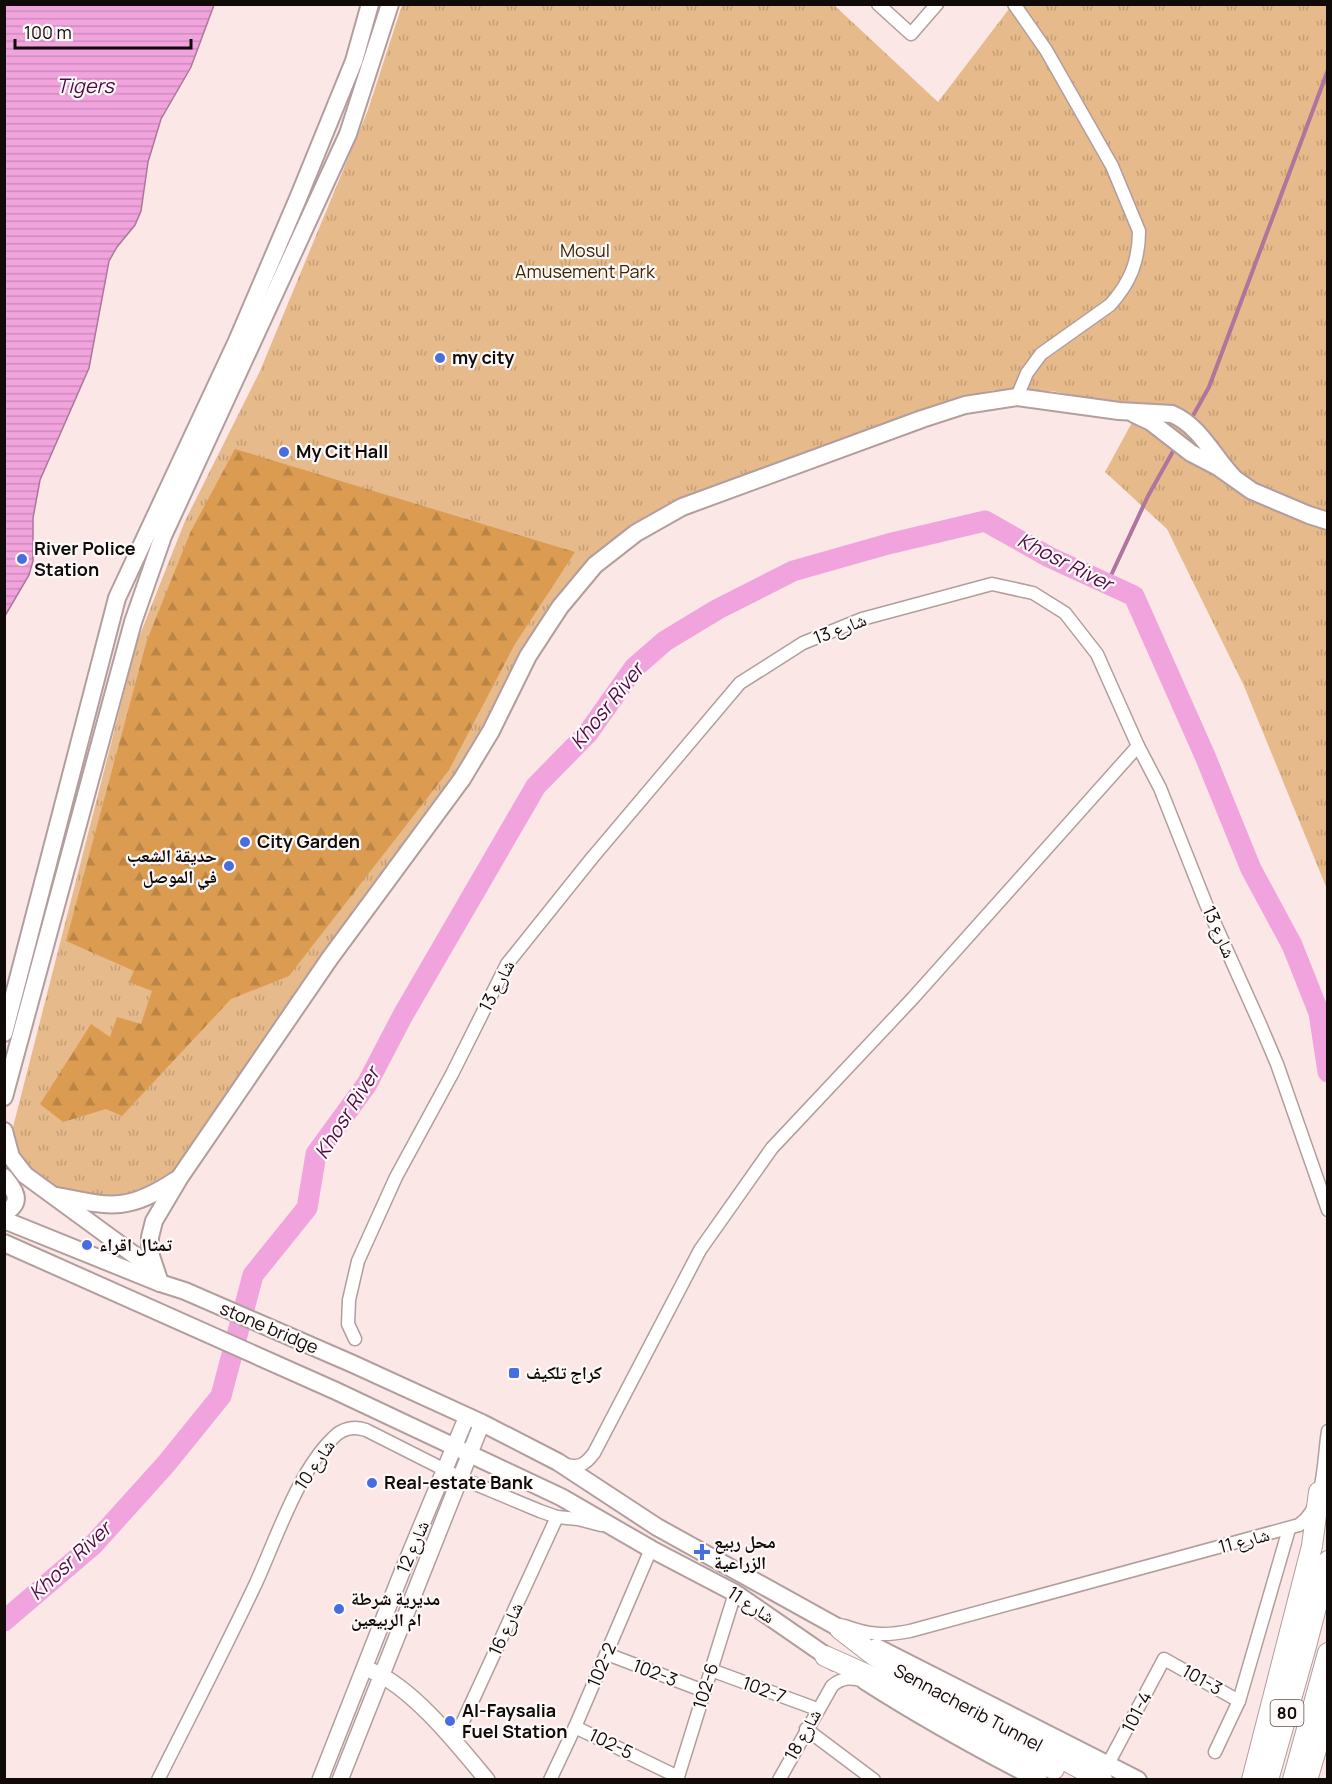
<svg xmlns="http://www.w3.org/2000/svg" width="1332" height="1784" font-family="Manrope,'Noto Naskh Arabic',sans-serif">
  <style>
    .grass { fill: url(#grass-tufts) }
    .forest { fill: url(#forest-firs) }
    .water { fill: url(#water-rules); stroke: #ae759d; stroke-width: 1.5 }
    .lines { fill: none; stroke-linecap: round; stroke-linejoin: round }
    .stream { stroke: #ae759d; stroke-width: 4 }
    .river { stroke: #f1a3dd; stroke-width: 21 }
    .minor-casing { stroke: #b19e9d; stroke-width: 15 }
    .tertiary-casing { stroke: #b19e9d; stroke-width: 18 }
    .secondary-casing { stroke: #b19e9d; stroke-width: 20 }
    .primary-casing { stroke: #b19e9d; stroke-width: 22 }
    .trunk-casing { stroke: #b19e9d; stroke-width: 22 }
    .minor { stroke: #fff; stroke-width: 12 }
    .tertiary { stroke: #fff; stroke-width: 15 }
    .secondary { stroke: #fff; stroke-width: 16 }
    .primary { stroke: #fff; stroke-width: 20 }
    .trunk { stroke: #fff; stroke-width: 20 }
    .poi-dot { fill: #476ee0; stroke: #fdf9f9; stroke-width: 2 }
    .labels { text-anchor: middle; stroke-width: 4.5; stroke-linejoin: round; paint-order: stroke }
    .shield { fill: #fdf9f9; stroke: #575251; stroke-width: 1.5 }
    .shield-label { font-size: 16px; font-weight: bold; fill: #100a09 }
    .park-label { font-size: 18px; fill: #3d2403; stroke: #fdf9f9 }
    .poi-label { font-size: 18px; font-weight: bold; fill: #100a09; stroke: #fdf9f9; text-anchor: start }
    .street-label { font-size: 18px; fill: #100a09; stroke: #fdf9f9 }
    .water-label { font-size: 20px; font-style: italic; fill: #4f0a43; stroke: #fdf9f9 }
  </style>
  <defs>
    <pattern id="grass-tufts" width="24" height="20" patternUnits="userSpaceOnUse" patternTransform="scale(1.5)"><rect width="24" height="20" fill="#e6ba8a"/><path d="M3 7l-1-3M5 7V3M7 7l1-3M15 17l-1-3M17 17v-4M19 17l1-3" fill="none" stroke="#c49f76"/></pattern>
    <pattern id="forest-firs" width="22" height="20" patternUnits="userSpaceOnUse" patternTransform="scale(1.5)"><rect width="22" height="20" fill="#db9c52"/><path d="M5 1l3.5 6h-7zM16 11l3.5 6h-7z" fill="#bb8546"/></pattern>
    <pattern id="water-rules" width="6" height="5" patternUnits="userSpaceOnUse" patternTransform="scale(1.5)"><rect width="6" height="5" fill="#f1a3dd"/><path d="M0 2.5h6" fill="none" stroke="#ce8bbc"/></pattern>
  </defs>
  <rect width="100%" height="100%" fill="#fbe8e6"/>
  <polygon class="grass" points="402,5 834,5 938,102 1012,5 1327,5 1327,889 1244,686 1167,529 1105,472 1141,406 1109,402 1052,391 993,390 956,399 691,496 560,596 525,645 458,774 174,1170 146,1192 110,1202 72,1195 39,1178 17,1155 12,1131 137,642 185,521 260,371 368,110"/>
  <polygon class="forest" points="235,449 575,552 515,644 449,770 289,976 231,999 122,1116 106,1109 63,1122 40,1104 91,1024 110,1037 117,1017 141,1024 152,991 129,982 134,971 66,941 147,640 191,531"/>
  <polygon class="water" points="5,4 214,5 191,67 161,119 148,162 141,211 135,225 117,247 109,261 89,368 40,480 33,518 33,561 29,575 5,616"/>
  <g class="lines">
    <g class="stream">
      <polyline points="1190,421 1209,387 1328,70"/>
      <polyline points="1107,584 1148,496 1176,446"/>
    </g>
    <polyline class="river" points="4,1621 93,1545 166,1464 221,1396 253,1275 307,1208 316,1154 367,1084 403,1015 536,786 588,733 634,668 665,641 718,609 793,571 888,544 985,521 1049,557 1134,596 1205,756 1251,869 1292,945 1319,1013 1328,1072"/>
    <defs>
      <g id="minor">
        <polyline points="878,4 911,34 937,4"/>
        <path d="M1014,4l32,46 66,116 27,65c0,30 -9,52 -29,74l-69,49 -14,19 -10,24"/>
        <polyline points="355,1339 348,1324 349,1300 358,1261 396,1177 452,1074 507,964 592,858 740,683 803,643 862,619 992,584 1033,593 1065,613 1097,654 1138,746 1160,788 1206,904 1260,1024 1277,1064 1328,1210"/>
        <path d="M563,1464c15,5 22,1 31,-11l106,-203 72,-102 141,-150 225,-252"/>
        <path d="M845,1626c24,9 40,10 65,5l389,-106c27,-19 24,-64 29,-94"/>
        <polyline points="607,1654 704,1691"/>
        <polyline points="711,1670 817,1709"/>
        <polyline points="575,1727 678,1777"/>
        <polyline points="806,1729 874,1780"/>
        <polyline points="454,1741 557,1517"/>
        <polyline points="1215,1752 1239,1701 1289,1529"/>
        <polyline points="1108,1764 1164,1659 1239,1701"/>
        <path d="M158,1780c33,-66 67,-131 98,-197 20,-44 43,-113 77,-145 9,-10 21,-12 33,-8l95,48 79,33 17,6 21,2 23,6"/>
        <polyline points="550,1780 575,1727 651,1549"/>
        <polyline points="677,1780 735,1593"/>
        <path d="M779,1780l53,-94c10,-9 20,-9 32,-5"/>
      </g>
      <g id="tertiary">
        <path d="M372,1671c41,17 86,74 115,109"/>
        <polyline points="320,1780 402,1572 467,1416"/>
        <polyline points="340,1780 482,1423"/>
      </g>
      <g id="secondary">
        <polyline points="1134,414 1151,422 1191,453 1218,467 1252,491 1309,515 1328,521"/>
        <polyline points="4,1033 117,598 237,341 299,196 354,61 370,4"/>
        <polyline points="4,1097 133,622 163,536 348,134 390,4"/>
        <polyline points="4,1131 11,1157 25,1175 137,1257 154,1275"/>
        <path d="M4,1177c11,14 20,25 0,36"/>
        <path d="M57,1196c54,11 71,16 119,-16"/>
        <polyline points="4,1220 160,1283 185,1291 353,1364 482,1423 558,1462 657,1527 850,1634"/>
        <polyline points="4,1243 336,1391 561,1497 651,1549 735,1593 835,1662"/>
        <path d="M160,1283l-10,-30v-16l4,-16 26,-44 150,-219 132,-179 29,-48 37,-75 32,-49 35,-42 41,-32 46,-26 240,-88 43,-14 52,-8 102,14 53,3c28,12 41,42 61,63"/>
        <polyline points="876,1647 1138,1780"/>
        <path d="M865,1681c56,36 114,68 174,99"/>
      </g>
      <g id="primary">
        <polyline points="840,1629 875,1656 911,1678 1102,1780"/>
        <polyline points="825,1656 901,1690 1054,1769"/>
      </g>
      <g id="trunk">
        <polyline points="1252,1780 1312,1546 1319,1492"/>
        <polyline points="1268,1780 1306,1646 1328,1561"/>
        <polyline points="1293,1780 1328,1653"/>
        <polyline points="1307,1780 1328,1709"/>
      </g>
    </defs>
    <use href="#minor" class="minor-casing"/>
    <use href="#tertiary" class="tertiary-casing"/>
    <use href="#secondary" class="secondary-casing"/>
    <use href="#primary" class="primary-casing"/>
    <use href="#trunk" class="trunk-casing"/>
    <use href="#minor" class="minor"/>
    <use href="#tertiary" class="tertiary"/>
    <use href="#secondary" class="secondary"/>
    <use href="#primary" class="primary"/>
    <use href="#trunk" class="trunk"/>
  </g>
  <g class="poi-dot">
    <circle cx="440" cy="358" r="6"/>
    <circle cx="284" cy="452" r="6"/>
    <circle cx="22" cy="559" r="6"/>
    <circle cx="245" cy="842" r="6"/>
    <circle cx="229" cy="866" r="6"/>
    <circle cx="87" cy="1245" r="6"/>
    <rect x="508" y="1367" width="12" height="12" rx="3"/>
    <circle cx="372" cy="1483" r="6"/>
    <path d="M699 1543h6v6h6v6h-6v6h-6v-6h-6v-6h6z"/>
    <circle cx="339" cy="1609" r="6"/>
    <circle cx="450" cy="1721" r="6"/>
  </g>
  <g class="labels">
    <rect class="shield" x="1270.5" y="1700" width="33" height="26" rx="4.5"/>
    <g class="shield-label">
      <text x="1287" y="1719">80</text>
    </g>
    <g class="park-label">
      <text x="585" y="257">Mosul<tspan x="585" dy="21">Amusement Park</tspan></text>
    </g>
    <g class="poi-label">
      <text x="452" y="364">my city</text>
      <text x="296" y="458">My Cit Hall</text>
      <text x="34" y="555">River Police<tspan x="34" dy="21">Station</tspan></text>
      <text x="257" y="848">City Garden</text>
      <text x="217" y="862" text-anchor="end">حديقة الشعب<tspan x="217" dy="21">في الموصل</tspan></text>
      <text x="99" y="1251">تمثال اقراء</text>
      <text x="526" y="1379">كراج تلكيف</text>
      <text x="384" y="1489">Real-estate Bank</text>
      <text x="714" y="1548">محل ربيع<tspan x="714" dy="21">الزراعية</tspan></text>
      <text x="351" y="1605">مديرية شرطة<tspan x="351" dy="21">ام الربيعين</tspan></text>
      <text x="462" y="1717">Al-Faysalia<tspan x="462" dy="21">Fuel Station</tspan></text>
    </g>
    <g class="street-label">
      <text transform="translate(840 629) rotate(-21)" y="6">شارع 13</text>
      <text transform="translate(1219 932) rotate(66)" y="6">شارع 13</text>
      <text transform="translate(497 986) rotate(-62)" y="6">شارع 13</text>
      <text transform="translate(269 1328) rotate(23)" y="6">stone bridge</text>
      <text transform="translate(315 1465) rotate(-56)" y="6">شارع 10</text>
      <text transform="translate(1244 1541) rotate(-15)" y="6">شارع 11</text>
      <text transform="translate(413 1547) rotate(-67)" y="6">شارع 12</text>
      <text transform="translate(751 1605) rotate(33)" y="6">شارع 11</text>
      <text transform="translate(506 1629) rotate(-65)" y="6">شارع 16</text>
      <text transform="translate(602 1665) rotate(-67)" y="6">102-2</text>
      <text transform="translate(655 1673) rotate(21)" y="6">102-3</text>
      <text transform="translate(1202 1680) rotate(29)" y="6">101-3</text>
      <text transform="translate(706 1686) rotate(-73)" y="6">102-6</text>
      <text transform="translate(764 1690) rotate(20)" y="6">102-7</text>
      <text transform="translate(968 1708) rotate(28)" y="6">Sennacherib Tunnel</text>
      <text transform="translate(1137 1712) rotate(-62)" y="6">101-4</text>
      <text transform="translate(803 1735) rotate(-61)" y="6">شارع 18</text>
      <text transform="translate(611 1744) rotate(26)" y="6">102-5</text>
    </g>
    <g class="water-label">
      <text x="85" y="93">Tigers</text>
      <text transform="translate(1065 562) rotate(27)" y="7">Khosr River</text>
      <text transform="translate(607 706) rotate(-51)" y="7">Khosr River</text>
      <text transform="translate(347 1113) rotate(-58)" y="7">Khosr River</text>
      <text transform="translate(70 1561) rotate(-43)" y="7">Khosr River</text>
    </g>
  </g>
  <rect width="1332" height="1784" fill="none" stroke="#100a09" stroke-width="12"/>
  <path d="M15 39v9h176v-9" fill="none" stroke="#100a09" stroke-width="3"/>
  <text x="24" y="39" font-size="18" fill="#100a09" stroke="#fdf9f9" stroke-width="4.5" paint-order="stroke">100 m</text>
</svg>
